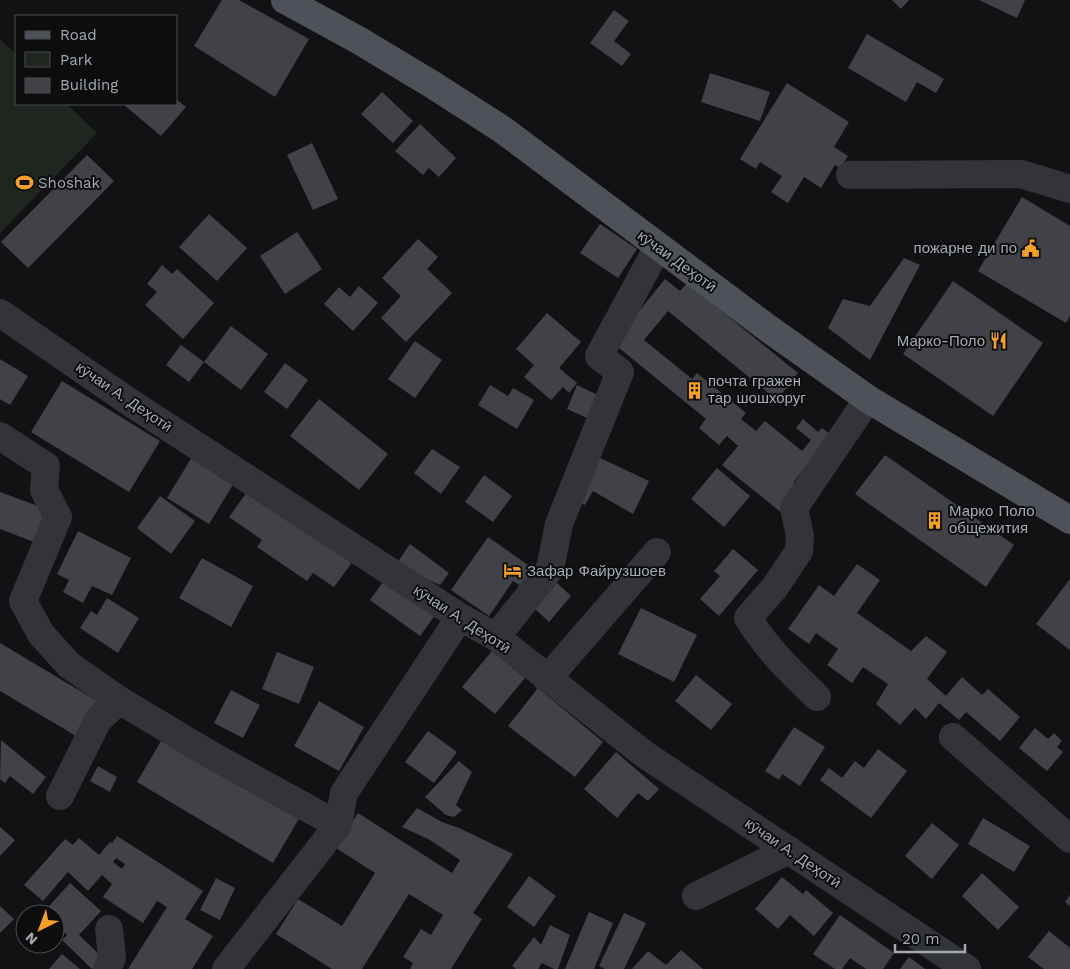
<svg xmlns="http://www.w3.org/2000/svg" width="1070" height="969" font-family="'Work Sans',sans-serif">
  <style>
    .green { fill: #1e261f }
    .building { fill: #414247; fill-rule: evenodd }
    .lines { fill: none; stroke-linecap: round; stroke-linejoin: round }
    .minor { stroke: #333439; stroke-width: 28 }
    .major { stroke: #4f5158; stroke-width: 28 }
    .labels { text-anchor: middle; stroke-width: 4; stroke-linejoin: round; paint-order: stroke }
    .poi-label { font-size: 15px; fill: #a3aab4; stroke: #0d0d0e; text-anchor: start }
    .street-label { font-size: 15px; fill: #a3aab4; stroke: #0d0d0e }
  </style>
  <rect width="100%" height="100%" fill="#121214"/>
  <polygon class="green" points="0,39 16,54 16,104 67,104 97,133 0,233"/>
  <g class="building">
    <polygon points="222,0 239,0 309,39 275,97 194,46"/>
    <polygon points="892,0 909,0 901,9"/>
    <polygon points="979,0 1025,0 1017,18"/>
    <polygon points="614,10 629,21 614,41 631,54 622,66 590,43"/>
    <polygon points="867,34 944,79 936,93 917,82 906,102 848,68"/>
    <polygon points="710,73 770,92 760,121 701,102"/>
    <polygon points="787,83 849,122 834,147 848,156 840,168 835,165 821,188 804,177 788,203 771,192 782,176 760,162 756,169 740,159"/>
    <polygon points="382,92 413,121 393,143 361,114"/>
    <polygon points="176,99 186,107 161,136 123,104 176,104"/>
    <polygon points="420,124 456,158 439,177 429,168 423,175 395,151"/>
    <polygon points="312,143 338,199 313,210 287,155"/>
    <polygon points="87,155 114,181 28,268 1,242"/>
    <polygon points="1022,197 1070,226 1070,316 1066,323 978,271"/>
    <polygon points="209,214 247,248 217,281 179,247"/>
    <polygon points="600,224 637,249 618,278 580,253"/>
    <polygon points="297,232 322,269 285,294 260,256"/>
    <polygon points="418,239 438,257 427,269 452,293 406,342 381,318 401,296 382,278"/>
    <polygon points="904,258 920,265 870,360 828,328 843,299 870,306"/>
    <polygon points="162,265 172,274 177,269 214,303 183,339 145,305 157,292 147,284"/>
    <polygon points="665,279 680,291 687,283 798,373 777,400 668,311 644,340 692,379 697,373 746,413 741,419 756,431 765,421 802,451 811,440 796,428 803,419 818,432 822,428 831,435 793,483 801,490 782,513 722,465 738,446 727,436 719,445 699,428 706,419 613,343"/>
    <polygon points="953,281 1043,343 993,416 903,354"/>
    <polygon points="359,286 378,303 353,331 324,304 339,287 350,297"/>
    <polygon points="547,313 581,342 559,368 577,383 569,393 563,387 551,400 524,377 534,365 516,349"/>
    <polygon points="231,326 268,354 241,390 204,362 189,382 166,365 181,345 204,362"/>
    <polygon points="415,341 442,360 415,398 388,379"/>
    <polygon points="0,359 28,376 10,405 0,399"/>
    <polygon points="285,363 308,380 287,409 264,392"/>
    <polygon points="62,381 160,441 129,492 31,432"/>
    <polygon points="490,385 508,396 513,388 534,400 517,429 478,405"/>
    <polygon points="577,385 606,399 596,422 567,409"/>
    <polygon points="319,399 388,454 359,490 290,436"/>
    <polygon points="432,449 460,467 441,494 414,473"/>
    <polygon points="885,455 1014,545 986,587 855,494"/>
    <polygon points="596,456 649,481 633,514 593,491 585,505 569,498"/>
    <polygon points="192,457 234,483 209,524 167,498"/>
    <polygon points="717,468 750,496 724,527 691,499"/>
    <polygon points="484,475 512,496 493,522 465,502"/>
    <polygon points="249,489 353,561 334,587 313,573 307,581 257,547 262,540 229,517"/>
    <polygon points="0,492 46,509 34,542 0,529"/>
    <polygon points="160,496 195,521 171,554 137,528"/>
    <polygon points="78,531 131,558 112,595 92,586 83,603 63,592 69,580 57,574"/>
    <polygon points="488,537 541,574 529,591 513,581 489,616 451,590"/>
    <polygon points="410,544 449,573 440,585 415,574 397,563"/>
    <polygon points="733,549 758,570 719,616 700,599 720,576 714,571"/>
    <polygon points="202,558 253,586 231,627 179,598"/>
    <polygon points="857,564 880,580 857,613 911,651 926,636 947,652 927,679 946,696 962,677 982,695 988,689 1020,717 1000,741 966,712 959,720 939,703 926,719 915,708 900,725 876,704 888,684 863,667 852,683 827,665 838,649 816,633 809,644 788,629 819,585 834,596"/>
    <polygon points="388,575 438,611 420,636 370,600"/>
    <polygon points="1070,579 1070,650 1036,624"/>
    <polygon points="555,581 571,596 549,622 533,607"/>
    <polygon points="107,598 139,618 118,653 80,628 91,611 97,615"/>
    <polygon points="641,608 697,635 674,682 618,654"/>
    <polygon points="0,643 97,701 76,736 0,691"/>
    <polygon points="492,651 525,678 495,714 462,687"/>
    <polygon points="277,652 314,667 299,704 262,689"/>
    <polygon points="696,675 732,704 711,730 675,701"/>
    <polygon points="538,688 603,742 575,777 508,726"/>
    <polygon points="231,690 260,705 243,738 214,723"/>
    <polygon points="319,701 364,727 339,771 294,746"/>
    <polygon points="794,727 825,747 800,786 782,774 779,780 765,771"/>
    <polygon points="1035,728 1048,739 1054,733 1062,741 1057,747 1063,752 1047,771 1019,748"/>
    <polygon points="428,731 457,752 434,783 405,762"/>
    <polygon points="164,736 300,817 273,863 137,782"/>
    <polygon points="1,740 46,777 33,794 10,776 5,783 0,779"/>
    <polygon points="878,749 907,771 871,818 820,780 829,768 842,778 855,761 864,768"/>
    <polygon points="616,752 659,789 648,801 638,793 617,818 584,789"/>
    <polygon points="459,761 472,772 456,805 462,810 454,817 446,815 425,797"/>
    <polygon points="98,766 117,777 110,792 90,781"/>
    <polygon points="417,808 442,822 459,828 513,854 473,913 482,919 451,969 410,969 413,963 403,957 421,929 431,935 443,915 409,894 362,969 332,969 276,934 298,899 342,926 375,873 336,848 358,813 452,873 460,860 430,840 402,827"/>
    <polygon points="983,818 1030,846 1014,872 968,844"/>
    <polygon points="932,823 959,845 932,879 905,856"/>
    <polygon points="0,827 15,840 0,856"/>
    <path d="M117,836l86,55 -18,28 28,17 -21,33h-64l39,-62 -10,-6 -14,22 -40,-26 9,-13 -10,-9 -14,16 -20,-19 -25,29 -19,-16 41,-46 8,6 6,-7 20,17 11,-13 2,1zM116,858l9,6 -3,5 -9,-7z"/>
    <polygon points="982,873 1019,907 998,930 962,896"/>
    <polygon points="529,876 556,896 534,927 507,907"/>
    <polygon points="782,877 803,894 806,890 833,913 814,936 790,915 778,929 755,909"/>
    <polygon points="216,878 235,888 220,920 200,910"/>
    <polygon points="70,883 101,911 79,935 103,958 92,969 62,940 67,935 55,925 55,914 42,914"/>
    <polygon points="1070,895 1070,906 1065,902"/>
    <polygon points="0,906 14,919 0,933"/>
    <polygon points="589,912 613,923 594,969 565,969"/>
    <polygon points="624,913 646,923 624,969 605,969 599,966"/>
    <polygon points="840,915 894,953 883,969 866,969 850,958 842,969 835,969 813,954"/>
    <polygon points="550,925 570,935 558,969 554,969 542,963 538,969 516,969 512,966 534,937 541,945"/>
    <polygon points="1049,931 1070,948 1070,969 1044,969 1028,957"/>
    <polygon points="681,950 703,969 632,969 648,951 666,965"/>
    <polygon points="62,954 80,969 49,969"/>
    <polygon points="909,957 925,969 900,969"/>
  </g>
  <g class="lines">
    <g class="minor">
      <polyline points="850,175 1021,174 1070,189"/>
      <polyline points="0,313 131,403 460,617 496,637 644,754 967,969"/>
      <polyline points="0,436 46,466 44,490 58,517 23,601 41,634 69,665 119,700 211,755 338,825"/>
      <polyline points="496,637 550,569 559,524 620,372 599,356 658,247"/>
      <polyline points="547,679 657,552"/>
      <path d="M817,697c-26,-25 -50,-48 -69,-79l27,-31 24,-36 1,-15 -6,-28 74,-109"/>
      <polyline points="953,737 1070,839"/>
      <polyline points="60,796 98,720 119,700"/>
      <polyline points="696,896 789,850"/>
      <polyline points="107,969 112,958 109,929"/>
      <polyline points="226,969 338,825 344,793 460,617"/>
    </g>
    <polyline class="major" points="285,0 360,41 433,85 503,130 769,329 868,399 1070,520"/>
  </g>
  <defs>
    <symbol id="stadium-bare" viewBox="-9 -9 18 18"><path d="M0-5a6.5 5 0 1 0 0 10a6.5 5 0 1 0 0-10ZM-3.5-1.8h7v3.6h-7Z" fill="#f5a129" stroke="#0d0d0e" stroke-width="2.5" paint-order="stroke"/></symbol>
    <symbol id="civic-bare" viewBox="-9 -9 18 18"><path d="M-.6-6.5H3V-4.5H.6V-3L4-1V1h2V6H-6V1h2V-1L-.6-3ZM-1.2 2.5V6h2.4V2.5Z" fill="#f5a129" stroke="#0d0d0e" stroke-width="2.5" paint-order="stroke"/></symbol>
    <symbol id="restaurant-bare" viewBox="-9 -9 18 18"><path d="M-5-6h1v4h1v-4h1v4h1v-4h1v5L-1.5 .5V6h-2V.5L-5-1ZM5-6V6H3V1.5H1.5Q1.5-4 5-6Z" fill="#f5a129" stroke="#0d0d0e" stroke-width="2.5" paint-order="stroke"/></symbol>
    <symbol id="building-bare" viewBox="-9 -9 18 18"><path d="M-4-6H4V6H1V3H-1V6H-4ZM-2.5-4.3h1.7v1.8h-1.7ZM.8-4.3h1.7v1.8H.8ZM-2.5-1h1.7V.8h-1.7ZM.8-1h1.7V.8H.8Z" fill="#f5a129" stroke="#0d0d0e" stroke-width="2.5" paint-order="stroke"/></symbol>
    <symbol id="hotel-bare" viewBox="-9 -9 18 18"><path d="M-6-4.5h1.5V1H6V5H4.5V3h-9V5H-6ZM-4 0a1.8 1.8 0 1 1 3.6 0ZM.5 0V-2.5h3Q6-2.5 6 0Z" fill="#f5a129" stroke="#0d0d0e" stroke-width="2.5" paint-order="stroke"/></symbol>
  </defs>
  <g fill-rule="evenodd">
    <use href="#stadium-bare" x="12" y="170" width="25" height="25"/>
    <use href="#civic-bare" x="1018" y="236" width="25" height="25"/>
    <use href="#restaurant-bare" x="986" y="328" width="25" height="25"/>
    <use href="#building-bare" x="682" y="378" width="25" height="25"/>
    <use href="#building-bare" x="922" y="508" width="25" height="25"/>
    <use href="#hotel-bare" x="500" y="558" width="25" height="25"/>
  </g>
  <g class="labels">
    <g class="poi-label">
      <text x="38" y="188">Shoshak</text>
      <text x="1017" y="253" text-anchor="end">пожарне ди по</text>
      <text x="985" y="346" text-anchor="end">Марко-Поло</text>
      <text x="708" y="386">почта гражен<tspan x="708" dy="17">тар шошхоруг</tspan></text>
      <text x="949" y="516">Марко Поло<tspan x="949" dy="17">общежития</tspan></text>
      <text x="527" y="576">Зафар Файрузшоев</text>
    </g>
    <g class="street-label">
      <text transform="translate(677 261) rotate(36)" y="5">кӯчаи Деҳотӣ</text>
      <text transform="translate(124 397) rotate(34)" y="5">кӯчаи А. Деҳотӣ</text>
      <text transform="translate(462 619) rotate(33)" y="5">кӯчаи А. Деҳотӣ</text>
      <text transform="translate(793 853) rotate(34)" y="5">кӯчаи А. Деҳотӣ</text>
    </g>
  </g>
  <rect x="15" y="15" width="162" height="90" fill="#0d0d0e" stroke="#494c50"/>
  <rect x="25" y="31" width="25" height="8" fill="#4f5158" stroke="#494c50"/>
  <text x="60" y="40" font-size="15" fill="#a3aab4">Road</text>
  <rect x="25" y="52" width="25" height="15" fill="#1e261f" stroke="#494c50"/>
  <text x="60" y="65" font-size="15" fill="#a3aab4">Park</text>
  <rect x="25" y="78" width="25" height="15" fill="#414247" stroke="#494c50"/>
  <text x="60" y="90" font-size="15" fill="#a3aab4">Building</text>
  <g transform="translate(40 929) rotate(222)"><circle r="24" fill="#0d0d0e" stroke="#494c50"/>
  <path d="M0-4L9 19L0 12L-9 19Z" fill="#f5a129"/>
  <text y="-8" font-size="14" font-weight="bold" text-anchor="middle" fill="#a3aab4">N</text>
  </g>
  <path d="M895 944v8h70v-8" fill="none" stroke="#a3aab4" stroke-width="2.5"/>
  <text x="902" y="944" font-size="15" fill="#a3aab4" stroke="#0d0d0e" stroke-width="4" paint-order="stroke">20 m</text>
</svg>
